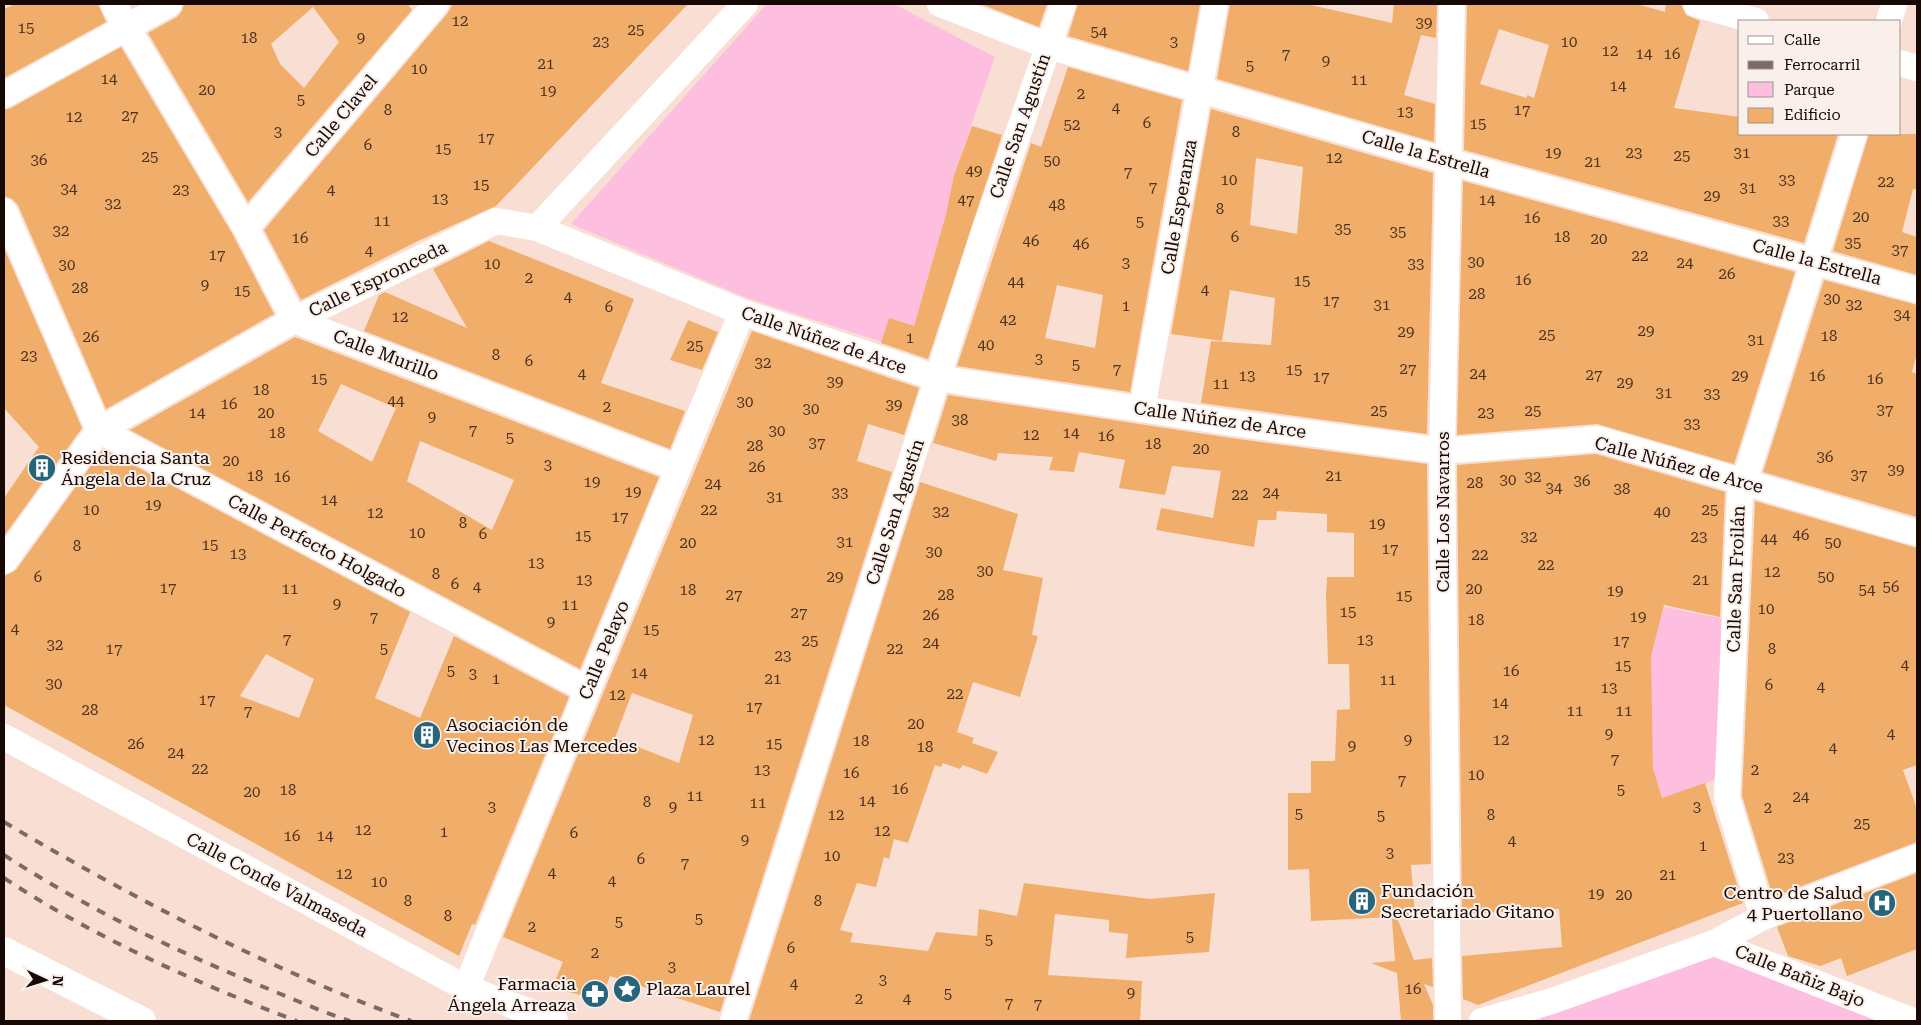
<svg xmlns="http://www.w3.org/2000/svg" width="1921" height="1025" font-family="'Roboto Serif',serif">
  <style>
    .green { fill: #febee0 }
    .building { fill: #f0ae6a; fill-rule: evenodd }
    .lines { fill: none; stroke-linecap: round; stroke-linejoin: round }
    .street { stroke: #fff; stroke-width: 26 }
    .highway { stroke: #fff; stroke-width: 28 }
    .rail { stroke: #7d6a62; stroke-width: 4; stroke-dasharray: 9 9; stroke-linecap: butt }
    .labels { text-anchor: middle; stroke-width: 4; stroke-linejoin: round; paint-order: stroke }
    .number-label { font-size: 15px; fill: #4c321e }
    .street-label { font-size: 18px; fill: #160804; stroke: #f9f0ec }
    .poi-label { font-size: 18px; fill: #160804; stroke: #f9f0ec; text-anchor: start }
  </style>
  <rect width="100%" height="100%" fill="#f9dfd3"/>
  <g class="green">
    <polygon points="767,4 894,4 995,57 954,175 946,214 914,326 882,342 747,298 571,224"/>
    <polygon points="1663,607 1735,621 1728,775 1662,799 1653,768 1650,658"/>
    <polygon points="1714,943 1898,1021 1540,1021 1549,1002"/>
  </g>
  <g class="building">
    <polygon points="15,4 98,4 106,22 4,78 4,9"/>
    <path d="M184,4h224l4,6 -164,192 -100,-169 29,-16 5,-6zM313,7l26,35 -35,46 -24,-24 -9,-20z"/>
    <polygon points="453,4 688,4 496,206 418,241 301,300 264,230 447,14"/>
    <polygon points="981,4 1047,4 1039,27"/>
    <polygon points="1078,4 1200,4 1188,71 1068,36"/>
    <polygon points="1230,4 1306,4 1392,23 1394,4 1437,4 1436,38 1421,35 1404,95 1435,104 1434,142 1217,79"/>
    <path d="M1467,4h170l28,8 1,-8h15l5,11 14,6 -26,87 66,9v17h98l-34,109 -340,-93zM1499,29l50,16 -15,53 -7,-3v3l-47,-14z"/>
    <polygon points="121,47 233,235 274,314 106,409 18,205 12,199 4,196 4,110 11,108"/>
    <path d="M1068,67l114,33 -52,292 -173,-26 74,-223 10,4zM1057,285l46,10 -8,53 -50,-10z"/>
    <path d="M1211,109l222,64 -6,261 -226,-31 10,-62 60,4 4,-47 -45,-8 -8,51 -51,-7zM1256,158l47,9 -6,67 -47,-9z"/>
    <polygon points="972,126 1002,135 928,359 881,343 889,318 914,326 946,214 954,175"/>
    <polygon points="1869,134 1917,134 1917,190 1913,189 1902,232 1917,237 1917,275 1833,251"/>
    <polygon points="1463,181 1795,272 1734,464 1597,424 1457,435"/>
    <polygon points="489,241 634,299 601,383 685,411 670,449 364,331 379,295 385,292 467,328 433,269"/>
    <polygon points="4,248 82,428 4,536 4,498 39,447 4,408"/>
    <polygon points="1824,280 1917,305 1917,353 1912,372 1917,374 1917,517 1763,472"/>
    <polygon points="688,320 718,332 702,370 670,360"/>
    <path d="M752,331l167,57 -15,47 -36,-11 -11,37 35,11 -172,540 -110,-36 -9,24 -49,-12 11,-26 -60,-25zM632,693l61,22 -14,48 -64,-25z"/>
    <path d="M295,337l364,140 -79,192 -450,-239zM341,384l55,24 -24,54 -54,-31zM420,441l94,39 -22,50 -85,-49z"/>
    <polygon points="948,395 1231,438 1427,464 1431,864 1411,865 1415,916 1311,921 1309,869 1288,870 1288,793 1311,793 1311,761 1335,761 1337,710 1350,709 1349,664 1328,664 1326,596 1327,577 1354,577 1354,533 1327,532 1327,514 1277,511 1276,520 1258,520 1254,547 1156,530 1161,508 1213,518 1221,471 1172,466 1165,495 1119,488 1125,460 1079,452 1074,472 1049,470 1053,457 998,453 996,461 933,443"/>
    <path d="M103,449l307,163 -35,86 45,20 34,-82 115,61 -94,228 -3,-1 -13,32 -455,-251v-129l12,-6zM266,654l48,25 -15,39 -59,-22z"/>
    <polygon points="1596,454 1725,492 1720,617 1664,605 1651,656 1653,768 1662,798 1705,783 1743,903 1478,1005 1463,999 1462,956 1562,947 1559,909 1462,914 1457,465"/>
    <polygon points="920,482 1018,514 1003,570 1043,578 1032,635 1038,636 1020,697 973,682 957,732 974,738 972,743 998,752 987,774 963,765 960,769 943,763 941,767 935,765 908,843 894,839 889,859 884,857 876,887 857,883 840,930 853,933 850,942 928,951 936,932 977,936 979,909 1017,916 1024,883 1149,899 1215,893 1209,952 1126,958 1128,934 1109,932 1109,920 1055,914 1048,975 1142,981 1140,1021 749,1021"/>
    <polygon points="1755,501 1917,548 1917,765 1903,770 1917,809 1917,842 1773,897 1742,796"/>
    <polygon points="1917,873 1917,949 1847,976 1841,958 1820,966 1788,956 1777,927"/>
    <polygon points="1397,918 1414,960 1432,958 1433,987 1424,984 1433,1005 1433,1021 1401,1021 1397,973 1371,963 1395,961 1392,919"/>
  </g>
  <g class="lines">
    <g class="street">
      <polyline points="113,4 246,228 294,320 678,468"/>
      <polyline points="940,4 1048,46 1447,161 1917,290"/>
      <polyline points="1696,4 1756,21"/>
      <polyline points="1889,21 1894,4"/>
      <polyline points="1900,63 1917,68"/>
      <polyline points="4,95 169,4"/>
      <polyline points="4,211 99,430 588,690"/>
      <polyline points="246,228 436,4"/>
      <polyline points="537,228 742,312 937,378 1233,423 1442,451 1598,439 1917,533"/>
      <polyline points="1142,409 1215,4"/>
      <polyline points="4,561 99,430 294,320 496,221 537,228 745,4"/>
      <polyline points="4,737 466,988 555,1021"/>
      <polyline points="1763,917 1727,798 1740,495 1854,134"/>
      <polyline points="1714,943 1913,1021"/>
      <polyline points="466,988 742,312"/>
      <polyline points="733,1021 984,232 1063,4"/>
      <polyline points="1448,1021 1442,451 1452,4"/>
      <polyline points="1482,1021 1549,1002 1714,943 1763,917 1917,857"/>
    </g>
    <polyline class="highway" points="4,951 142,1021"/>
    <g class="rail">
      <path d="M4,822c130,77 265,147 407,199"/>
      <path d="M4,855c79,51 163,92 250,128 32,13 63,27 96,38"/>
      <path d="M4,878c90,59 192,105 293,143"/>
    </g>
  </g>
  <defs>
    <symbol id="building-disc" viewBox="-11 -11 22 22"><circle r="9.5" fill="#28657c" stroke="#f9f0ec"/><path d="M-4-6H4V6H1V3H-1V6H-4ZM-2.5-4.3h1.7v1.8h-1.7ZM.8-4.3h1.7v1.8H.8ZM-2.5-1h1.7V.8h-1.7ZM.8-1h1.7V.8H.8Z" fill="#fff"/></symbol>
    <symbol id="hospital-disc" viewBox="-11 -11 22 22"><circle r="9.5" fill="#28657c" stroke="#f9f0ec"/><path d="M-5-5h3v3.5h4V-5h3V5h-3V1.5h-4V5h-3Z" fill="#fff"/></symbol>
    <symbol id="sight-disc" viewBox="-11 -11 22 22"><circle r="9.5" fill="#28657c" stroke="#f9f0ec"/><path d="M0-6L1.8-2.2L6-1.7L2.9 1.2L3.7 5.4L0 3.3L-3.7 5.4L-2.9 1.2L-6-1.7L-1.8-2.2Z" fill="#fff"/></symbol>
    <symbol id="pharmacy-disc" viewBox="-11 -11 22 22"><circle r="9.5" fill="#28657c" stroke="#f9f0ec"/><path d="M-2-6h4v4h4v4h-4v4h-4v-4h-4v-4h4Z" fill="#fff"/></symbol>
  </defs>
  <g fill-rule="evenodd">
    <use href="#building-disc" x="26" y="452" width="32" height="32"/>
    <use href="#building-disc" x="411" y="719" width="32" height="32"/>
    <use href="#building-disc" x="1346" y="885" width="32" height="32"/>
    <use href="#hospital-disc" x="1866" y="887" width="32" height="32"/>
    <use href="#sight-disc" x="611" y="973" width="32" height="32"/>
    <use href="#pharmacy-disc" x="579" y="978" width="32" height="32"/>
  </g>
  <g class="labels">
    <g class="number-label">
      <text x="460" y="26">12</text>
      <text x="1424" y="28">39</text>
      <text x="26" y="33">15</text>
      <text x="636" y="35">25</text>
      <text x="1099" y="37">54</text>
      <text x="249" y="43">18</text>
      <text x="361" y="43">9</text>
      <text x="601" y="47">23</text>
      <text x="1174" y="47">3</text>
      <text x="1569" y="47">10</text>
      <text x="1610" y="56">12</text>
      <text x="1286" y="59">7</text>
      <text x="1644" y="59">14</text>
      <text x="1672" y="59">16</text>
      <text x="1326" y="66">9</text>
      <text x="546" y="69">21</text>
      <text x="1250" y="71">5</text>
      <text x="419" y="74">10</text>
      <text x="109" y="84">14</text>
      <text x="1359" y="85">11</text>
      <text x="1618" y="91">14</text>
      <text x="207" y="95">20</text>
      <text x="548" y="96">19</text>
      <text x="1081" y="99">2</text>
      <text x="301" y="105">5</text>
      <text x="1116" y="113">4</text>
      <text x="388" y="115">8</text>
      <text x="1522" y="115">17</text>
      <text x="1405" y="117">13</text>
      <text x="130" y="121">27</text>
      <text x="74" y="122">12</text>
      <text x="1147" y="128">6</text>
      <text x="1478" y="129">15</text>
      <text x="1072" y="130">52</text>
      <text x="278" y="137">3</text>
      <text x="1236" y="137">8</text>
      <text x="486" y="143">17</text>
      <text x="368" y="150">6</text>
      <text x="443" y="154">15</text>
      <text x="1553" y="158">19</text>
      <text x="1634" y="158">23</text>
      <text x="1742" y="158">31</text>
      <text x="1682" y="161">25</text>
      <text x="150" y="162">25</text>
      <text x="1334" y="163">12</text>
      <text x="39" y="165">36</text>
      <text x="1052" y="166">50</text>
      <text x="1593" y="167">21</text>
      <text x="974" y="176">49</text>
      <text x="1128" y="177">7</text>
      <text x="1229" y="185">10</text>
      <text x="1787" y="185">33</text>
      <text x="1886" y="187">22</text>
      <text x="481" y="190">15</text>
      <text x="1153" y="192">7</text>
      <text x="1748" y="193">31</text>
      <text x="69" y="194">34</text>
      <text x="181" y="195">23</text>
      <text x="331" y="195">4</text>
      <text x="1712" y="201">29</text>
      <text x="440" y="204">13</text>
      <text x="966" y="205">47</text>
      <text x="1487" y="205">14</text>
      <text x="113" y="209">32</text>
      <text x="1057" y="210">48</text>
      <text x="1220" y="214">8</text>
      <text x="1861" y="222">20</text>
      <text x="1532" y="223">16</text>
      <text x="382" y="226">11</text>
      <text x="1781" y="226">33</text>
      <text x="1140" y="227">5</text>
      <text x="1343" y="234">35</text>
      <text x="61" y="236">32</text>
      <text x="1398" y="237">35</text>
      <text x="1235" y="242">6</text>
      <text x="1562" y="242">18</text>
      <text x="300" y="243">16</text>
      <text x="1599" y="244">20</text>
      <text x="1031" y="246">46</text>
      <text x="1853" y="248">35</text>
      <text x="1081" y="249">46</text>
      <text x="1900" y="255">37</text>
      <text x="369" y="256">4</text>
      <text x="217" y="260">17</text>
      <text x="1640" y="261">22</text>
      <text x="1476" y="267">30</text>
      <text x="1126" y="268">3</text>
      <text x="1685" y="268">24</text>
      <text x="492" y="269">10</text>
      <text x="1416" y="269">33</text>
      <text x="67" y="270">30</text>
      <text x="1727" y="279">26</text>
      <text x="529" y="283">2</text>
      <text x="1523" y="285">16</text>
      <text x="1302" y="286">15</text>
      <text x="1016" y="287">44</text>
      <text x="205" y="290">9</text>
      <text x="80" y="293">28</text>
      <text x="1205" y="295">4</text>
      <text x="242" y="296">15</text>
      <text x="1477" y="299">28</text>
      <text x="568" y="302">4</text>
      <text x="1832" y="304">30</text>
      <text x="1331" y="306">17</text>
      <text x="1382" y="310">31</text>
      <text x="1854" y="310">32</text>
      <text x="1126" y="311">1</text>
      <text x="609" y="312">6</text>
      <text x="1902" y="320">34</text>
      <text x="400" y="322">12</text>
      <text x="1008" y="325">42</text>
      <text x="1646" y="336">29</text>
      <text x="1406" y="337">29</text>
      <text x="1547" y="340">25</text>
      <text x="1829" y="341">18</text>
      <text x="91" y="342">26</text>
      <text x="910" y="343">1</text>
      <text x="1756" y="345">31</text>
      <text x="986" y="350">40</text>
      <text x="695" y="351">25</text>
      <text x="496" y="360">8</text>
      <text x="29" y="361">23</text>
      <text x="1039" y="364">3</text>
      <text x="529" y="366">6</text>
      <text x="763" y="368">32</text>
      <text x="1076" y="370">5</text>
      <text x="1117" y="374">7</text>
      <text x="1408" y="374">27</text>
      <text x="1294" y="375">15</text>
      <text x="582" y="379">4</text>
      <text x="1478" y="379">24</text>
      <text x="1594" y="380">27</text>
      <text x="1247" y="381">13</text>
      <text x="1740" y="381">29</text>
      <text x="1817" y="381">16</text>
      <text x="1321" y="382">17</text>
      <text x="319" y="384">15</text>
      <text x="1875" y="384">16</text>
      <text x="835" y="387">39</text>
      <text x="1625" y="388">29</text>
      <text x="1221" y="389">11</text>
      <text x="261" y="395">18</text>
      <text x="1664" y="398">31</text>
      <text x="1712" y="399">33</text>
      <text x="396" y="406">44</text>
      <text x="745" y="407">30</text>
      <text x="229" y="409">16</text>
      <text x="894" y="410">39</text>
      <text x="607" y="412">2</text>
      <text x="811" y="414">30</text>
      <text x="1885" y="415">37</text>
      <text x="1379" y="416">25</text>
      <text x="1533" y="416">25</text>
      <text x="197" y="418">14</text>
      <text x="266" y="418">20</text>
      <text x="1486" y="418">23</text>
      <text x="432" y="422">9</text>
      <text x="960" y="425">38</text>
      <text x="1692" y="429">33</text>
      <text x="473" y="435">7</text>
      <text x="777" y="436">30</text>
      <text x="277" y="438">18</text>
      <text x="1071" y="438">14</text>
      <text x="1031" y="440">12</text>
      <text x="1106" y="441">16</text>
      <text x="510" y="443">5</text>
      <text x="817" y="448">37</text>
      <text x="1153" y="449">18</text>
      <text x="755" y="451">28</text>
      <text x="1201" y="454">20</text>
      <text x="1825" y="462">36</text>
      <text x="231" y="466">20</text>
      <text x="548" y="470">3</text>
      <text x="757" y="472">26</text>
      <text x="1896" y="475">39</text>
      <text x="1859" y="480">37</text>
      <text x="255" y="481">18</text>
      <text x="1334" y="481">21</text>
      <text x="282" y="482">16</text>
      <text x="1533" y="482">32</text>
      <text x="1508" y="485">30</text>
      <text x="1582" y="486">36</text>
      <text x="592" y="487">19</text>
      <text x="1475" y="488">28</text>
      <text x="713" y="489">24</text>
      <text x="1554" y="493">34</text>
      <text x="1622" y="494">38</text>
      <text x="633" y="497">19</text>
      <text x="840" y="498">33</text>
      <text x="1271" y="498">24</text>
      <text x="1240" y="500">22</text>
      <text x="775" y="502">31</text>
      <text x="329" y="505">14</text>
      <text x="153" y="510">19</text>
      <text x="91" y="515">10</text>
      <text x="709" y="515">22</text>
      <text x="1710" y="515">25</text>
      <text x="941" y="517">32</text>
      <text x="1662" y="517">40</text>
      <text x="375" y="518">12</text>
      <text x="620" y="522">17</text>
      <text x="463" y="528">8</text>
      <text x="1377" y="529">19</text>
      <text x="417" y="538">10</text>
      <text x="483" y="539">6</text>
      <text x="1801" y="540">46</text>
      <text x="583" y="541">15</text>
      <text x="1529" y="542">32</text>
      <text x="1699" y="542">23</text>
      <text x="1769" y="544">44</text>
      <text x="845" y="547">31</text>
      <text x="688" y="548">20</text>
      <text x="1833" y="548">50</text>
      <text x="210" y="550">15</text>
      <text x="77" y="551">8</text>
      <text x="1390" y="554">17</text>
      <text x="934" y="557">30</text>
      <text x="238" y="559">13</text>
      <text x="1480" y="560">22</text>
      <text x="536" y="568">13</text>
      <text x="1546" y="570">22</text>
      <text x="985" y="576">30</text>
      <text x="1772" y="577">12</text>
      <text x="436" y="579">8</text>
      <text x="38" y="582">6</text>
      <text x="835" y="582">29</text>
      <text x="1826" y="582">50</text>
      <text x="584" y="585">13</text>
      <text x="1701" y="585">21</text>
      <text x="455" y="589">6</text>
      <text x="477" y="592">4</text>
      <text x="1891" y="592">56</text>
      <text x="168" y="593">17</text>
      <text x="290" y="594">11</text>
      <text x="1474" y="594">20</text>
      <text x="688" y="595">18</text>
      <text x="1867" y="595">54</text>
      <text x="1615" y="596">19</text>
      <text x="734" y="600">27</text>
      <text x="946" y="600">28</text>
      <text x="1404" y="601">15</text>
      <text x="337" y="609">9</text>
      <text x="570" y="610">11</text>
      <text x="1766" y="614">10</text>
      <text x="1348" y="617">15</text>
      <text x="799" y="618">27</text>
      <text x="931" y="620">26</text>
      <text x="374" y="622">7</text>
      <text x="1638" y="622">19</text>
      <text x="1476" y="625">18</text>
      <text x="551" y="627">9</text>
      <text x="15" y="634">4</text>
      <text x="651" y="635">15</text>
      <text x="287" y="644">7</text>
      <text x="1365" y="645">13</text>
      <text x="810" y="646">25</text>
      <text x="1621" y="646">17</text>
      <text x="931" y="648">24</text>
      <text x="55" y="650">32</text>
      <text x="114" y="654">17</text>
      <text x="384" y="654">5</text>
      <text x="895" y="654">22</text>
      <text x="1772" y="654">8</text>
      <text x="783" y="661">23</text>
      <text x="1905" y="670">4</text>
      <text x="1623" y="671">15</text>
      <text x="451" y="676">5</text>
      <text x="1511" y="676">16</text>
      <text x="639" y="678">14</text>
      <text x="473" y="679">3</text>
      <text x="496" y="684">1</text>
      <text x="773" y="684">21</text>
      <text x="1388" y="685">11</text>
      <text x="54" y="689">30</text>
      <text x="1769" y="690">6</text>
      <text x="1821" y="692">4</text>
      <text x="1609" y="693">13</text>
      <text x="955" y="699">22</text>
      <text x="617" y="700">12</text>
      <text x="207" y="705">17</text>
      <text x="1500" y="708">14</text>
      <text x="754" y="712">17</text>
      <text x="90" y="715">28</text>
      <text x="248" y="716">7</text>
      <text x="1575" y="716">11</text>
      <text x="1624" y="716">11</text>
      <text x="916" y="729">20</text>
      <text x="1609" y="739">9</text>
      <text x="1891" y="739">4</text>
      <text x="706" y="745">12</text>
      <text x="1408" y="745">9</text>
      <text x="1501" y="745">12</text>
      <text x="861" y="746">18</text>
      <text x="136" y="749">26</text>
      <text x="774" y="749">15</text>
      <text x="1352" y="751">9</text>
      <text x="925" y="752">18</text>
      <text x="1833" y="753">4</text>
      <text x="176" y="758">24</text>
      <text x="1615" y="764">7</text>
      <text x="200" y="774">22</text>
      <text x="762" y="775">13</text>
      <text x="1755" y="775">2</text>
      <text x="851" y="778">16</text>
      <text x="1476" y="780">10</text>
      <text x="1402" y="785">7</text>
      <text x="900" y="794">16</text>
      <text x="288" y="795">18</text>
      <text x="1621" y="795">5</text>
      <text x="252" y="797">20</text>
      <text x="695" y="801">11</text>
      <text x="1801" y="802">24</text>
      <text x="867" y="806">14</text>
      <text x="647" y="807">8</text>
      <text x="758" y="808">11</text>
      <text x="492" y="812">3</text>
      <text x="673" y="812">9</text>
      <text x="1697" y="812">3</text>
      <text x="1768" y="813">2</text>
      <text x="1299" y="819">5</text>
      <text x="836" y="820">12</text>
      <text x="1491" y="820">8</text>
      <text x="1381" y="821">5</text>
      <text x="1862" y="829">25</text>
      <text x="363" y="835">12</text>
      <text x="882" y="836">12</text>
      <text x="444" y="837">1</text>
      <text x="574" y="838">6</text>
      <text x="292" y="841">16</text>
      <text x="325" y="841">14</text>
      <text x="745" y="845">9</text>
      <text x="1512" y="846">4</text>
      <text x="1703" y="851">1</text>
      <text x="1390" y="858">3</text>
      <text x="832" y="861">10</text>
      <text x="1786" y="863">23</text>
      <text x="641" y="864">6</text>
      <text x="685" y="868">7</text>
      <text x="552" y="878">4</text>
      <text x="344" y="879">12</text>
      <text x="1668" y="880">21</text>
      <text x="612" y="886">4</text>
      <text x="379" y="887">10</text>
      <text x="1596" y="899">19</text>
      <text x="1624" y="900">20</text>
      <text x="408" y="906">8</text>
      <text x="818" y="906">8</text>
      <text x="448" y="921">8</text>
      <text x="699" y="924">5</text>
      <text x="619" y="927">5</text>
      <text x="532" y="932">2</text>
      <text x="1190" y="942">5</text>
      <text x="989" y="945">5</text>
      <text x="791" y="953">6</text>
      <text x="595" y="958">2</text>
      <text x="672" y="972">3</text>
      <text x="883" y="985">3</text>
      <text x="794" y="989">4</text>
      <text x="1413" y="994">16</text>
      <text x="1131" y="998">9</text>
      <text x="948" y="999">5</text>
      <text x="859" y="1004">2</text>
      <text x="907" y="1004">4</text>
      <text x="1009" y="1008">7</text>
      <text x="1038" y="1009">7</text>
    </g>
    <g class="street-label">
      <text transform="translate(341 116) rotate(-50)" y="6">Calle Clavel</text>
      <text transform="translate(1020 126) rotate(-71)" y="6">Calle San Agustín</text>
      <text transform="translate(1426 154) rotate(16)" y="6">Calle la Estrella</text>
      <text transform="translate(1179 207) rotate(-80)" y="6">Calle Esperanza</text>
      <text transform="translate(1817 262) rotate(15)" y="6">Calle la Estrella</text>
      <text transform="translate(378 279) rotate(-26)" y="6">Calle Espronceda</text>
      <text transform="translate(824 340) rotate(19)" y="6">Calle Núñez de Arce</text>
      <text transform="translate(386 355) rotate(21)" y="6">Calle Murillo</text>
      <text transform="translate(1220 420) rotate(8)" y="6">Calle Núñez de Arce</text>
      <text transform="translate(1679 465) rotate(15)" y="6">Calle Núñez de Arce</text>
      <text transform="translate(895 512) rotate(-72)" y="6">Calle San Agustín</text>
      <text transform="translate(1443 512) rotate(-90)" y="6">Calle Los Navarros</text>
      <text transform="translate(317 546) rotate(28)" y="6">Calle Perfecto Holgado</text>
      <text transform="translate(1736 579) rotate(-88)" y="6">Calle San Froilán</text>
      <text transform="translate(604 650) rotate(-68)" y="6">Calle Pelayo</text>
      <text transform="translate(277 885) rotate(28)" y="6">Calle Conde Valmaseda</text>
      <text transform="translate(1800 976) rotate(22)" y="6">Calle Bañiz Bajo</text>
    </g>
    <g class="poi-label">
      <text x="61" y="464">Residencia Santa<tspan x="61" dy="21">Ángela de la Cruz</tspan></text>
      <text x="446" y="731">Asociación de<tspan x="446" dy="21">Vecinos Las Mercedes</tspan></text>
      <text x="1381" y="897">Fundación<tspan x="1381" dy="21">Secretariado Gitano</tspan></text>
      <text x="1863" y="899" text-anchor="end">Centro de Salud<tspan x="1863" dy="21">4 Puertollano</tspan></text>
      <text x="576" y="990" text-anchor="end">Farmacia<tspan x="576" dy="21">Ángela Arreaza</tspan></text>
      <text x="646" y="995">Plaza Laurel</text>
    </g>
  </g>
  <rect width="1921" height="1025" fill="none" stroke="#160804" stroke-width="10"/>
  <rect x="1738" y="20" width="162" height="115" fill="#f9f0ec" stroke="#9e938f"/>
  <rect x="1748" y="36" width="25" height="8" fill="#ffffff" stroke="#9e938f"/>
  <text x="1784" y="45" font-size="15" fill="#160804">Calle</text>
  <rect x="1748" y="61" width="25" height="8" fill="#7d6a62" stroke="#9e938f"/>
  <text x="1784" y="70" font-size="15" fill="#160804">Ferrocarril</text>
  <rect x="1748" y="82" width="25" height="15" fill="#febee0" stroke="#9e938f"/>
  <text x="1784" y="95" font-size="15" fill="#160804">Parque</text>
  <rect x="1748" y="108" width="25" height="15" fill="#f0ae6a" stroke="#9e938f"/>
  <text x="1784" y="120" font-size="15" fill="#160804">Edificio</text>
  <g transform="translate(45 980) rotate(94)" stroke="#f9f0ec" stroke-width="4" paint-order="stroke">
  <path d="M0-4L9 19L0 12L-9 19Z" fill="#160804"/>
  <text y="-8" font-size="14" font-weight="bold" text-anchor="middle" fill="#160804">N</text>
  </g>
</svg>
